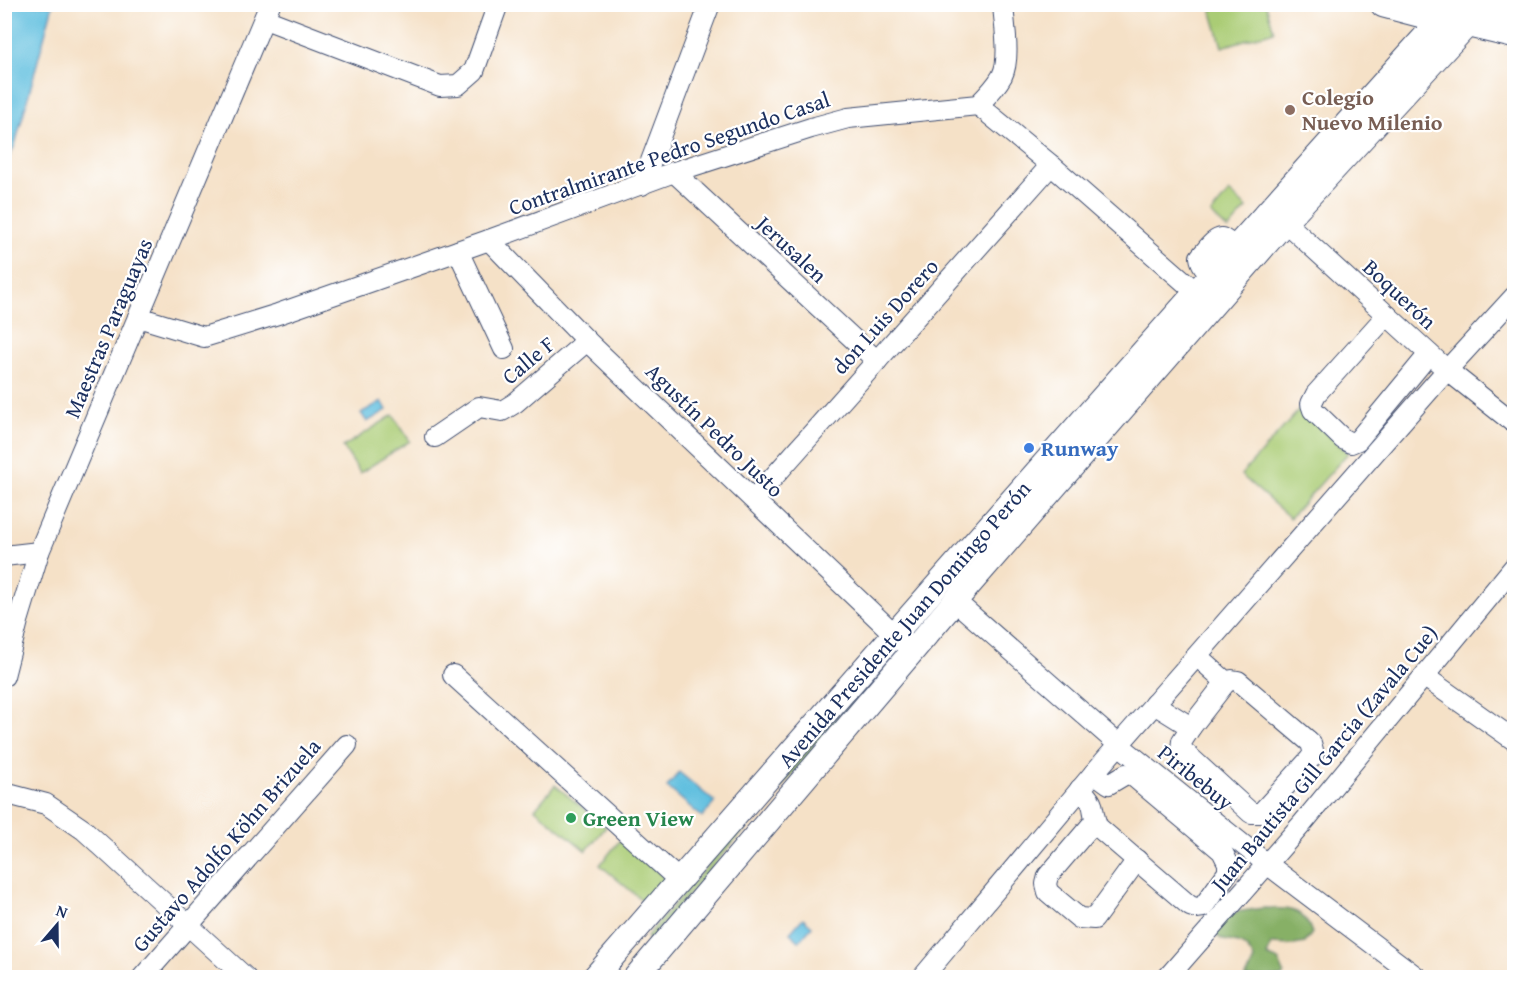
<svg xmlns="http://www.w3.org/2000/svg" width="1519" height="982" font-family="'Gentium Book Plus',serif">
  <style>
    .green { fill: #aacc75; stroke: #627e6a; stroke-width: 1.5 }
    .forest { fill: #87b066; stroke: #517062; stroke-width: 1.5 }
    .water { fill: #61bfdf; stroke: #3e779e; stroke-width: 1.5 }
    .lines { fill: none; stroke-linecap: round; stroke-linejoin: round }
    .minor-casing { stroke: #3c4a6e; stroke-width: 22 }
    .major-casing { stroke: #3c4a6e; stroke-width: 26 }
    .highway-casing { stroke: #3c4a6e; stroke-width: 29 }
    .minor { stroke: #fff; stroke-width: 20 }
    .major { stroke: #fff; stroke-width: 24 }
    .highway { stroke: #fff; stroke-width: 27 }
    .education-dot { fill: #8d6e63; stroke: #fff; stroke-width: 2 }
    .shop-dot { fill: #3f7fe0; stroke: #fff; stroke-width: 2 }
    .leisure-dot { fill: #2e9e5b; stroke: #fff; stroke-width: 2 }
    .labels { text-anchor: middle; stroke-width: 4.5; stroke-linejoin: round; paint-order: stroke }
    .education-label { font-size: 22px; font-weight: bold; fill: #785e54; stroke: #fff; text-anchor: start }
    .street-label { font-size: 22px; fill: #1b2f5e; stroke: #fff }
    .shop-label { font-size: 22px; font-weight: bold; fill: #366cbe; stroke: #fff; text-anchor: start }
    .leisure-label { font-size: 22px; font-weight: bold; fill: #27864d; stroke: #fff; text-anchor: start }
  </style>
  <rect width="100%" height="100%" fill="#fff"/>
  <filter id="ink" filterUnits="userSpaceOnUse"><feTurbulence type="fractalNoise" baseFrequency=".0167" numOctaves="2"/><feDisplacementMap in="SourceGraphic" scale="12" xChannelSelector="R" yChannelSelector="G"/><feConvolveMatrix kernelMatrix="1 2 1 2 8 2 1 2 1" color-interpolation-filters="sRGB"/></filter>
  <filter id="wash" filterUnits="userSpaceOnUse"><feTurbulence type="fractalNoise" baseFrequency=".008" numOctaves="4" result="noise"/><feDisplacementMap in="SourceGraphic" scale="24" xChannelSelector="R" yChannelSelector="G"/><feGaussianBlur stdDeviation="1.35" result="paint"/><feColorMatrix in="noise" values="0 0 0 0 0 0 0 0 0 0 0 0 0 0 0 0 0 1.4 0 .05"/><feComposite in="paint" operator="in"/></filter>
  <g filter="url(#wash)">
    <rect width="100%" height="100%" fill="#f5e1c7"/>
    <g class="green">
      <polygon points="1225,5 1266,5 1274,31 1222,47 1211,9"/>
      <polygon points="1229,192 1247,208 1228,230 1211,214"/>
      <polygon points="1300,409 1348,453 1290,518 1241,475"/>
      <polygon points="393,415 410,441 360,473 343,447"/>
      <polygon points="893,650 897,650 897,653 650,939 648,939 647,936"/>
      <polygon points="555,785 606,827 586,851 535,809"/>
      <polygon points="620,840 670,882 650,907 600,865"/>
    </g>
    <path class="forest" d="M1263,908c25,1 40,-2 49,25l-7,10 -11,2 -23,-1 -4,12 12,5 5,12 -2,4 -37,1 5,-8 4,-11c-13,-27 -27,-8 -44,-30l18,-16z"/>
    <g class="water">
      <polygon points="5,4 53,5 15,145 5,166"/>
      <polygon points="382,401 387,410 367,422 361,413"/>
      <polygon points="679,772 715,802 702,817 667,787"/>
      <polygon points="803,918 812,926 799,941 790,933"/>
    </g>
  </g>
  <g filter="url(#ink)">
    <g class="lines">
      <defs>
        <g id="minor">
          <polyline points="265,19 440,86 458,85 474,71 498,4"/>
          <polyline points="978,105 1051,165 1196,292"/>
          <polyline points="674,172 877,361"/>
          <polyline points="642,185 710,4"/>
          <polyline points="1284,209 1285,222 1447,370 1514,423"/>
          <polyline points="489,240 587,341 912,651"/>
          <polyline points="458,251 504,349"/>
          <path d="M1211,274c-5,-5 -10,-9 -11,-17 7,-7 13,-18 22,-19l14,9"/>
          <polyline points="1387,315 1316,394 1311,404 1313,410 1343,439 1351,443 1358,440 1429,354"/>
          <path d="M138,317l66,20 74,-23 211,-74 185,-68 137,-44 37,-10 130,-13c9,-9 18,-18 24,-29 9,-18 2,-52 1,-72"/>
          <polyline points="435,437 479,407 502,411 515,403 587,341"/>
          <polyline points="754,499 1051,165"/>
          <polyline points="4,556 39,552"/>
          <polyline points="955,601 1119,745 1267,864 1418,978"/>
          <polyline points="453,675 680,881"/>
          <polyline points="4,676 18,621 39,552 270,4"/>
          <polyline points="1425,677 1514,740"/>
          <polyline points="1154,704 1191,727 1182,741 1181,749 1251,813 1261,813 1309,760 1314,754 1311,743 1238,681 1232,680 1226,682 1197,656"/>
          <polyline points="1191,727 1226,682"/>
          <path d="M1080,789c20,19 9,19 18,38l92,79 6,2 7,-1 25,-35v-9l-6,-12 -89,-75 -7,-2 -17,10 -15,-11"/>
          <polyline points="4,793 46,804 84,830 246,978"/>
          <polyline points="1095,821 1048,876 1046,884 1048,892 1079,918 1094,919 1137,860"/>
          <polyline points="142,978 347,745"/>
          <polyline points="922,978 1094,773 1447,370 1514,297"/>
          <polyline points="1167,978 1302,824 1514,567"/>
        </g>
        <g id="major">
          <polyline points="1473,7 1514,16"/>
          <polyline points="1455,22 1514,36"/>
          <path d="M594,978c280,-322 561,-643 847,-959l16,-15"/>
          <polyline points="635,978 955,601 1285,222 1467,25 1489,4"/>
        </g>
        <polyline id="highway" points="1384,4 1441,19"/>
      </defs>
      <use href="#minor" class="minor-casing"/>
      <use href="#major" class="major-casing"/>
      <use href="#highway" class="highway-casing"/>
      <use href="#minor" class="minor"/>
      <use href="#major" class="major"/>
      <use href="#highway" class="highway"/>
    </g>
  </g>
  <circle class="education-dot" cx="1290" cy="110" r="6"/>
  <circle class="shop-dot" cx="1029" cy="448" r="6"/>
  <circle class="leisure-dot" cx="571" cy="818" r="6"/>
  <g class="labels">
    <g class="education-label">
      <text x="1302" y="105">Colegio<tspan x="1302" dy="25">Nuevo Milenio</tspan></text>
    </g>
    <g class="street-label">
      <text transform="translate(669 153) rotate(-19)" y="8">Contralmirante Pedro Segundo Casal</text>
      <text transform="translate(792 249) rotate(43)" y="8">Jerusalen</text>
      <text transform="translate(1400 294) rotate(43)" y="8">Boquerón</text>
      <text transform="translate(885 316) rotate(-48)" y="8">don Luis Dorero</text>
      <text transform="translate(108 328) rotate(-67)" y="8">Maestras Paraguayas</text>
      <text transform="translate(528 360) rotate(-40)" y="8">Calle F</text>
      <text transform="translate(715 430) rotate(44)" y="8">Agustín Pedro Justo</text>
      <text transform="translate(904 624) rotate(-49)" y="8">Avenida Presidente Juan Domingo Perón</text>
      <text transform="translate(1324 758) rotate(-50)" y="8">Juan Bautista Gill Garcia (Zavala Cue)</text>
      <text transform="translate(1196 777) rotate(39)" y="8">Piribebuy</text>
      <text transform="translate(226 845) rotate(-49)" y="8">Gustavo Adolfo Köhn Brizuela</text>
    </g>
    <g class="shop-label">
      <text x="1041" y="456">Runway</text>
    </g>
    <g class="leisure-label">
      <text x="583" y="826">Green View</text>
    </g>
  </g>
  <rect width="1519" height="982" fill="none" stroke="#fff" stroke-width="24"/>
  <g transform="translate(57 925) rotate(20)" stroke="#ffffff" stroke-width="4.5" paint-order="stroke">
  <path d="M0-4.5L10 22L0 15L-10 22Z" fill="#1b2f5e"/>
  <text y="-9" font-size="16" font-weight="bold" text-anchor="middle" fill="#1b2f5e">N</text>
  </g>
</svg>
